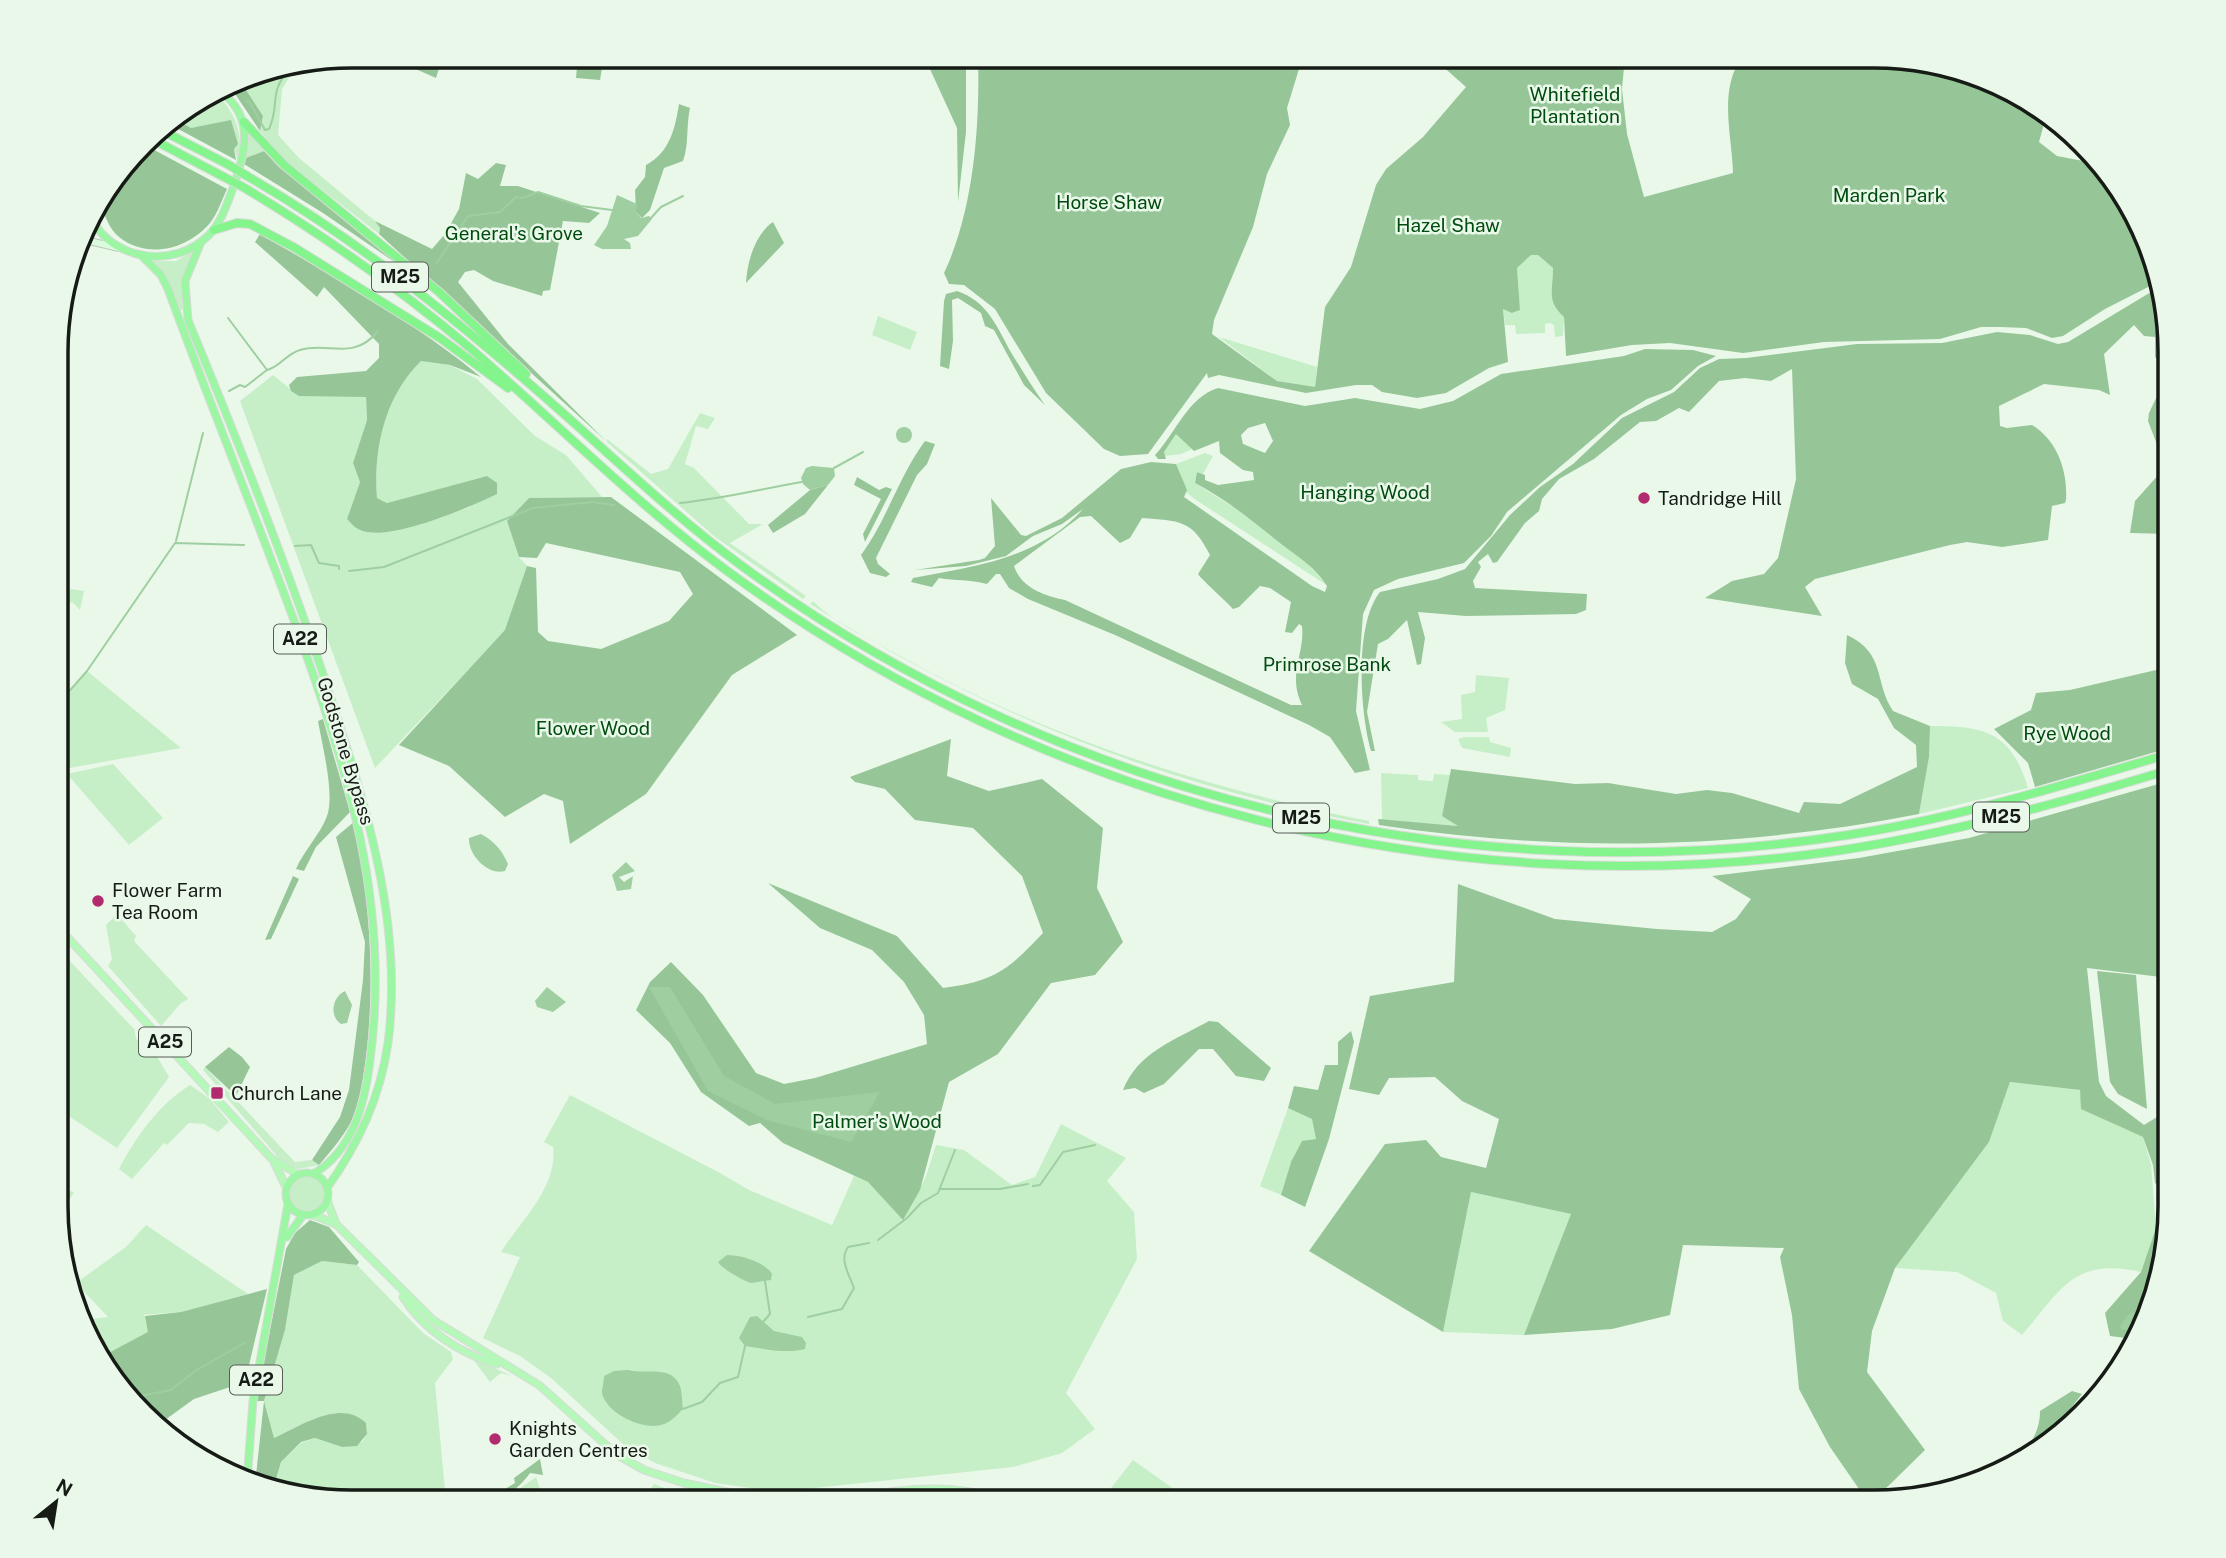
<svg xmlns="http://www.w3.org/2000/svg" width="2226" height="1558" font-family="'Public Sans',sans-serif">
  <style>
    .green { fill: #c6efc7 }
    .forest { fill: #96c697; fill-rule: evenodd }
    .water { fill: #9fcfa0 }
    .lines { fill: none; stroke-linecap: round; stroke-linejoin: round }
    .stream { stroke: #9fcfa0; stroke-width: 2 }
    .secondary-casing { stroke: #bac8ba; stroke-width: 8 }
    .primary-casing { stroke: #dadbda; stroke-width: 9 }
    .trunk-casing { stroke: #dadbda; stroke-width: 9 }
    .motorway-casing { stroke: #dadbda; stroke-width: 10 }
    .secondary { stroke: #dafcdc; stroke-width: 6 }
    .primary { stroke: #b5f8ba; stroke-width: 7 }
    .trunk { stroke: #9cf6a3; stroke-width: 7 }
    .motorway { stroke: #84f48c; stroke-width: 8 }
    .motorway-bridge-casing { stroke: #dadbda; stroke-width: 10; stroke-linecap: butt }
    .motorway-bridge { stroke: #84f48c; stroke-width: 8 }
    .poi-dot { fill: #b22b6e; stroke: #eaf8ea; stroke-width: 2.5 }
    .labels { text-anchor: middle; stroke-width: 5; stroke-linejoin: round; paint-order: stroke }
    .shield { fill: #eaf8ea; stroke: #565d56; stroke-width: 2 }
    .shield-label { font-size: 18px; font-weight: bold; fill: #161b16 }
    .park-label { font-size: 19px; fill: #004b10; stroke: #eaf8ea }
    .poi-label { font-size: 19px; fill: #161b16; stroke: #eaf8ea; text-anchor: start }
    .street-label { font-size: 19px; fill: #161b16; stroke: #eaf8ea }
    .rim { fill: none; stroke: #161b16; stroke-width: 3.5 }
  </style>
  <rect width="100%" height="100%" fill="#eaf8ea"/>
  <g class="green">
    <polygon points="296,67 282,89 278,135 299,158 375,221 380,228 379,234 284,160 260,131 263,116 239,79"/>
    <path d="M216,93c20,21 28,40 22,69l-4,-13 -27,-23 -16,2 -16,-9z"/>
    <polygon points="247,130 264,151 246,158"/>
    <polygon points="193,251 181,281 183,309 180,311 165,273 152,261 176,261"/>
    <path d="M1531,255h7l15,13c0,21 -7,34 11,49l-1,19 -8,1 -1,-12 -4,-2 -5,1v9l-29,1 -1,-9h-10l-2,-17 9,5 8,-3 -3,-42z"/>
    <polygon points="878,316 917,332 910,350 872,335"/>
    <polygon points="1219,337 1317,367 1315,388 1277,381"/>
    <path d="M421,361l29,4 27,14 58,57 31,19 36,42 -73,1 -22,23 12,36 8,9 -21,64 -131,138 -135,-367 33,-26 26,21h67l1,24 -14,43 7,19 -13,37c4,3 9,9 13,11 25,11 85,-14 110,-23l17,-31 -100,27 -10,-5c-4,-49 8,-102 44,-137z"/>
    <polygon points="700,413 715,418 708,429 696,426 685,464 694,468 749,524 763,524 730,543 806,596 803,599 715,537 607,442 607,439 651,474 668,469"/>
    <polygon points="1176,433 1192,449 1181,454 1165,456 1164,452"/>
    <polygon points="1205,453 1213,456 1203,474 1197,472 1195,483 1257,522 1304,560 1328,586 1196,500 1186,492 1176,464"/>
    <polygon points="71,589 84,591 80,610 72,602 62,607 58,600"/>
    <path d="M813,601c24,25 61,40 91,57 146,81 302,130 465,163v3c-205,-38 -382,-110 -559,-220z"/>
    <polygon points="87,671 181,748 58,770 58,707"/>
    <polygon points="1476,675 1509,678 1505,710 1486,718 1488,732 1455,732 1441,722 1462,719 1461,695 1475,692"/>
    <path d="M1930,726c54,0 81,5 98,62l-109,26 10,-57z"/>
    <polygon points="1465,737 1489,737 1490,742 1511,748 1510,757 1462,748 1458,739"/>
    <polygon points="113,764 163,818 129,845 67,774"/>
    <polygon points="1381,773 1418,775 1418,780 1433,781 1434,774 1450,775 1442,816 1460,826 1382,820"/>
    <polygon points="117,914 136,936 134,941 188,999 180,1004 161,1026 108,966 112,959 106,925"/>
    <path d="M65,956l70,74c0,13 6,15 17,18l17,29 -52,71 -59,-39v-148z"/>
    <polygon points="205,1067 295,1162 312,1160 319,1165 299,1169 282,1162 203,1070"/>
    <path d="M2010,1082l70,8 2,19 61,28 8,27 5,64 -15,44c-68,-15 -80,18 -119,63l-19,-14 -7,-28 -39,-21 -62,-4 94,-126z"/>
    <path d="M190,1085l19,13 20,24 -11,10 -14,-8 -15,-1 -22,22 -3,-2 -32,36 -13,-10c17,-32 39,-64 71,-84z"/>
    <path d="M570,1095l150,78 29,17 83,35 22,-49 14,6 35,37 22,-40 11,-34 28,5 48,35 23,-8 26,-53 65,34 -19,23 27,31 3,47 -71,134 29,36 -33,24 -49,14 -236,25 -62,-9 -60,-20 -30,-17 -74,-68 -31,-22 -37,-18 37,-81 -19,-5c20,-32 57,-65 52,-105l-9,-5z"/>
    <polygon points="1288,1108 1312,1118 1316,1139 1291,1162 1281,1195 1260,1186"/>
    <circle cx="307" cy="1194" r="17"/>
    <polygon points="58,1183 74,1193 58,1214"/>
    <polygon points="1471,1192 1572,1214 1524,1335 1443,1332"/>
    <polygon points="146,1225 248,1294 181,1312 142,1315 145,1316 149,1332 99,1358 84,1320 108,1317 76,1283 126,1247"/>
    <path d="M322,1261l35,4 66,68 28,19 2,7 -18,24 11,118h-112l-61,-12 8,-27 20,-19 14,-5 27,9 20,-5 5,-8 -1,-11c-25,-25 -67,3 -92,15l-10,-37 21,-71 9,-55z"/>
    <polygon points="472,1358 512,1376 501,1373 490,1382"/>
    <polygon points="1133,1460 1192,1502 1100,1502"/>
    <path d="M536,1477l4,12c-15,2 -23,12 -38,12z"/>
    <polygon points="654,1484 701,1502 642,1502"/>
  </g>
  <g class="forest">
    <polygon points="386,56 443,56 436,78"/>
    <polygon points="578,56 604,56 600,80 576,78"/>
    <polygon points="924,56 966,56 966,132 958,202 957,128"/>
    <path d="M978,56h325l-16,52 3,17 -23,49 -14,53 -39,93 -2,14 65,47 38,6 10,-80 26,-40 25,-82 10,-16 37,-32 43,-50 -35,-31 194,1 -3,32 5,45 17,63 89,-24c-1,-39 -15,-82 9,-116h150l77,15 78,41 -8,29 18,14 37,7 36,42 24,79 -49,25 -42,27 -11,2 -26,-10 -26,-1h-19l-41,12 -116,3 -81,11 -73,-10 -38,2 -66,11 -2,-39c-18,-16 -11,-27 -11,-49l-15,-13h-7l-14,13 3,42 -8,3 -9,-4 5,53 -19,6 -43,25 -29,5 -35,-6 -10,-7h-16l-50,8 -87,-18 -11,3 -1,-5 -59,81 -28,2 -16,-7 -58,-56 -51,-84 -31,-24 -15,-1 -5,-11c30,-63 36,-148 34,-217z"/>
    <polygon points="239,79 263,116 260,131 229,85"/>
    <path d="M679,104l11,4c-4,18 -1,37 -7,53l-19,7 -14,42 -8,8 -6,-6 -1,-22 10,-13 1,-12c24,-13 29,-36 33,-61z"/>
    <polygon points="175,119 191,128 231,120 238,144 234,149 236,160 167,123"/>
    <path d="M145,145l82,44c-5,10 -9,24 -17,34 -22,26 -62,37 -91,14 -10,-8 -14,-22 -19,-33z"/>
    <polygon points="264,151 278,166 392,256 393,261 323,213 244,164 246,158"/>
    <polygon points="496,163 506,165 500,186 518,186 600,213 589,223 563,221 550,290 543,291 542,296 493,281 474,270 465,272 458,282 508,344 607,442 379,234 380,228 375,221 432,249 445,234 459,209 466,173 478,179"/>
    <path d="M773,222l11,21 -38,40c1,-21 9,-49 27,-61z"/>
    <path d="M260,234c76,44 153,87 221,143l-31,-12 -29,-4c-36,35 -48,88 -44,137l10,5 100,-27 10,7v11c-27,13 -109,49 -137,36 -5,-2 -9,-7 -13,-11l13,-37 -7,-19 14,-43 -1,-23 -67,-1 -8,-5 -2,-6 8,-8 69,-6 13,-13v-14l-55,-57 -7,10 -62,-55z"/>
    <path d="M2156,289l13,45v37l-14,-14v-20l-11,-1 -10,-11 -30,29 6,41 -11,-5 -55,-6 -45,22 1,20 7,2 25,-3c25,15 36,46 34,75l-1,3 -13,3 -4,34 -46,7 -35,-5 -17,3 -135,34 -10,8 17,29 -117,-18 27,-17 32,-7 14,-16 18,-79 -4,-110 -21,12 -26,-3 -26,3 -30,31 -10,-4 -23,13 -16,1 -46,37 -35,20 -17,20 -3,12 -14,12 -28,39 -4,1 -5,-9 -10,8 3,5 -8,14 2,7 112,6 -1,16 -10,4 -110,2 -48,-4 7,26 -4,26 -4,1 -10,-45 -19,19 -10,5 -11,68 8,39h-4c-11,-38 -17,-127 9,-159l58,-13 27,-10 45,-54 30,-28 33,-23 49,-46 52,-26 26,-24 19,-9 27,-1 111,-14 85,-1 55,-11 33,3 28,9 10,-2z"/>
    <path d="M957,291c32,11 40,37 55,63 11,18 21,34 33,51l-21,-20 -30,-55 -9,-4 -4,-13 -23,-15 -6,2 1,41 -4,28 -9,-3 4,-65 2,-7z"/>
    <path d="M1645,349l48,1 23,6 -18,10 -27,24 -24,9 -26,16 -114,97 -16,24 -27,27 -66,16 -24,11 -11,24 -7,97 14,59 -15,3 -25,-36 -21,-12 -194,-90 -87,-36 -19,-11 -9,-14h-4l-9,10c-18,-5 -31,-3 -48,-6l-7,9 -21,-5 2,-4c61,-12 126,-19 170,-69l-21,15 -29,12 -27,20 -40,10 -51,4 64,-10 6,-2 10,-12 -4,-48 30,37 5,1 36,-18 59,-49 30,-7 25,2 11,26 -3,7 128,89 13,6 2,-6c-13,-21 -34,-32 -52,-47 -26,-21 -50,-40 -80,-56l2,-11 8,3v5l13,5 36,-5 -1,-8 -10,-2 -23,-17 -1,-12 -25,10 -18,-17 -12,18 2,7h-8l-3,-4c20,-21 33,-58 63,-67l87,18 50,-8 65,11 33,-8 48,-27 123,-18zM1265,423l8,18 -8,12 -22,-9 -2,-9 7,-7zM1091,516l29,27 10,-5 12,-20c37,3 50,1 68,37l-12,19c3,5 29,28 35,35l6,-2 21,-21 10,2 21,14 -6,30 7,1 7,-9 3,2c3,29 -15,47 0,79h-11l-226,-105c-20,-4 -44,-12 -51,-34l66,-49z"/>
    <polygon points="2169,383 2169,534 2130,533 2135,501 2160,473 2161,455 2148,421 2149,413 2158,394"/>
    <path d="M925,441l10,3 -8,20 -10,11 -41,83 2,6 12,10 -4,3 -16,-4 -9,-18c26,-35 38,-79 64,-114z"/>
    <polygon points="857,477 879,490 886,487 892,489 865,542 863,534 881,499 854,485"/>
    <polygon points="828,485 805,514 773,533 768,525 810,490"/>
    <polygon points="611,497 797,635 732,675 646,794 570,844 563,801 544,794 505,817 449,766 399,745 505,630 527,566 536,568 538,632 548,641 601,649 669,621 693,594 680,572 546,543 537,558 519,557 507,521 529,498"/>
    <path d="M1847,635c39,18 27,47 46,76l37,15 -1,31 -10,57c-179,35 -359,39 -540,11l-1,-6 80,7 -16,-10 9,-47 124,15 33,-1 68,11 31,-4 25,3 67,20 5,-11 36,2 77,-37 -1,-22 -22,-17 -16,-29 -26,-15 -7,-21z"/>
    <polygon points="2169,667 2169,748 2035,787 2028,763 1994,729 2031,710 2036,693 2070,690"/>
    <path d="M323,719l27,93 -34,35 -12,24 -8,-2c8,-19 24,-34 31,-53 8,-21 -5,-72 -9,-95z"/>
    <path d="M951,739l-4,37 42,15 53,-12 61,49 -6,60 26,54 -28,33 -44,8 -53,71 -49,28 -29,108 -17,30 -35,-38 -85,-39 -23,-20 -11,3 -48,-34 -31,-49 -34,-33 14,-28 21,-20 32,33 53,78 28,11 31,-6 112,-34 -3,-29 -20,-33 -32,-32 -52,-22 -52,-45 129,53 46,52c52,-7 65,-18 100,-55l-21,-57 -49,-48 -58,-8 -30,-31 -30,-7 -5,-5z"/>
    <polygon points="2169,781 2169,978 2087,968 2099,1082 2106,1096 2144,1125 2157,1117 2169,1093 2169,1131 2163,1140 2169,1194 2155,1183 2153,1165 2143,1137 2081,1109 2080,1090 2010,1082 1989,1142 1895,1268 1872,1331 1867,1372 1925,1450 1872,1502 1868,1502 1830,1447 1799,1389 1792,1315 1780,1257 1784,1248 1683,1245 1670,1315 1612,1329 1524,1335 1571,1214 1471,1192 1443,1332 1309,1251 1385,1144 1426,1140 1441,1157 1486,1168 1499,1119 1462,1101 1435,1077 1389,1078 1379,1095 1349,1089 1370,996 1454,982 1458,884 1555,919 1657,929 1712,932 1736,919 1751,899 1712,876 1859,858 1969,838"/>
    <path d="M355,821c14,76 20,151 12,228 -3,24 -6,51 -16,73 -8,15 -20,29 -32,43l-7,-5 28,-43 9,-27 14,-110 2,-38 -29,-105z"/>
    <polygon points="293,876 299,879 271,939 265,940"/>
    <polygon points="2097,971 2136,975 2147,1109 2118,1094 2110,1082"/>
    <path d="M1209,1021l9,1 53,46 -7,13 -28,-5 -23,-27h-14l-35,35 -20,9 -9,-5 -12,2c15,-38 52,-50 86,-69z"/>
    <polygon points="1351,1031 1354,1042 1329,1139 1305,1207 1281,1195 1291,1162 1302,1141 1316,1139 1312,1119 1288,1108 1294,1086 1318,1090 1325,1065 1338,1065 1338,1042"/>
    <polygon points="229,1047 242,1057 250,1067 236,1096 205,1067"/>
    <path d="M310,1220l19,7 30,35 -2,3 -35,-4 -28,14 -9,55 -21,71 10,37c26,-12 67,-40 92,-15l1,11 -10,12 -15,1 -27,-9 -14,4 -20,20 -8,27 -18,-4 9,-84h-8l30,-152 9,-16z"/>
    <polygon points="2156,1228 2169,1228 2154,1301 2134,1339 2110,1336 2105,1313 2141,1272"/>
    <polygon points="267,1289 245,1382 194,1399 158,1425 99,1358 148,1332 145,1316 181,1312"/>
    <path d="M2072,1391l10,3 -22,28 6,-1 -61,50c19,-18 35,-34 35,-60z"/>
    <path d="M540,1459l3,16 -13,-2c-9,13 -28,30 -44,28l29,-18 -1,-5z"/>
  </g>
  <g class="water">
    <polygon points="617,195 637,204 636,212 641,218 649,216 652,219 638,236 624,239 630,243 631,249 602,249 594,245 607,226"/>
    <circle cx="904" cy="435" r="8"/>
    <polygon points="812,466 834,468 835,476 828,485 810,490 803,484 801,478 806,468"/>
    <path d="M481,834c13,7 21,16 27,30l-3,7c-17,5 -37,-16 -36,-33z"/>
    <polygon points="626,862 635,871 619,877 624,882 633,876 631,889 617,891 612,875"/>
    <polygon points="547,987 566,1002 553,1012 537,1007 535,1001"/>
    <polygon points="649,987 670,987 724,1076 775,1104 880,1092 851,1142 767,1120 708,1091"/>
    <path d="M345,991l7,14 -5,18 -6,1c-12,-8 -9,-27 4,-33z"/>
    <path d="M727,1255c14,0 38,7 45,19l-1,6 -20,3c-7,-2 -29,-14 -33,-21z"/>
    <polygon points="2137,1311 2139,1315 2132,1330 2122,1330 2120,1326 2128,1315"/>
    <path d="M757,1316l17,15 28,6 4,6 -1,6c-22,5 -39,0 -60,-3l-6,-8 11,-21z"/>
    <path d="M628,1370c18,5 43,-6 52,16 2,6 2,15 3,23 -6,6 -13,14 -22,16 -19,5 -54,-11 -59,-32 0,-4 2,-12 2,-17l10,-5z"/>
  </g>
  <g class="lines">
    <g class="stream">
      <path d="M246,102l3,-1 16,29 4,-1c12,-27 -2,-34 21,-61"/>
      <polyline points="651,218 661,207 683,196"/>
      <polyline points="436,264 468,216 500,212 516,197 523,198 538,192 581,206 612,210"/>
      <polyline points="228,318 267,370 245,387 240,385 229,391"/>
      <path d="M267,370c13,-3 19,-16 33,-20 28,-9 53,12 78,-19"/>
      <polyline points="834,468 863,452"/>
      <path d="M680,503c42,-4 81,-14 122,-21"/>
      <polyline points="176,541 203,433"/>
      <polyline points="295,546 311,545 319,563 339,566 339,569"/>
      <polyline points="349,571 384,567 533,508 592,502 614,505"/>
      <polyline points="58,704 87,671 175,543 244,545"/>
      <polyline points="1033,1186 1040,1185 1063,1152 1095,1145"/>
      <polyline points="941,1189 1000,1189 1028,1184"/>
      <polyline points="878,1240 907,1218 921,1203 938,1193 955,1150"/>
      <path d="M808,1317l34,-8 12,-21c-5,-14 -15,-28 -6,-41l21,-4"/>
      <polyline points="763,1322 770,1314 765,1281"/>
      <polyline points="134,1397 171,1390 195,1371 246,1342"/>
      <polyline points="683,1409 702,1402 720,1383 738,1377 745,1346"/>
    </g>
    <defs>
      <polyline id="secondary" points="81,239 119,248"/>
      <g id="primary">
        <polyline points="58,927 271,1158 299,1175"/>
        <polyline points="274,1162 287,1189"/>
        <polyline points="327,1200 336,1224 433,1320 539,1385 616,1454 644,1470 684,1483 774,1502"/>
        <polyline points="313,1215 336,1224"/>
        <path d="M403,1297c20,32 57,57 94,67"/>
        <path d="M813,1502c69,-8 128,-25 196,0"/>
      </g>
      <g id="trunk">
        <path d="M90,216c21,45 84,54 119,19 12,-12 18,-31 24,-47 13,-37 22,-71 -13,-97"/>
        <path d="M201,242l-16,39 3,39c50,121 98,242 139,366 37,114 77,235 61,357 -8,55 -29,100 -61,145"/>
        <path d="M142,256l19,19 7,14c41,113 87,224 128,337 52,145 95,279 74,434 -5,43 -17,91 -57,114"/>
        <circle cx="307" cy="1194" r="21"/>
        <polyline points="287,1237 303,1215"/>
        <polyline points="247,1481 253,1401 288,1204"/>
      </g>
      <g id="motorway">
        <polyline points="244,122 284,165 439,292 526,374"/>
        <polyline points="159,129 229,165"/>
        <polyline points="150,138 224,177"/>
        <path d="M247,176c106,61 200,136 292,216 68,59 131,121 203,174 316,231 719,329 1106,269 110,-17 215,-50 321,-81"/>
        <path d="M243,187c80,48 156,101 227,161 87,75 167,157 260,225 316,231 718,334 1106,278 113,-17 224,-48 333,-81"/>
        <polyline points="214,230 237,223 250,224 295,248 440,338 508,388"/>
      </g>
    </defs>
    <use href="#secondary" class="secondary-casing"/>
    <use href="#primary" class="primary-casing"/>
    <use href="#trunk" class="trunk-casing"/>
    <use href="#motorway" class="motorway-casing"/>
    <use href="#secondary" class="secondary"/>
    <use href="#primary" class="primary"/>
    <use href="#trunk" class="trunk"/>
    <use href="#motorway" class="motorway"/>
    <defs>
      <g id="motorway-bridge">
        <polyline points="229,165 247,176"/>
        <polyline points="224,177 243,187"/>
      </g>
    </defs>
    <use href="#motorway-bridge" class="motorway-bridge-casing"/>
    <use href="#motorway-bridge" class="motorway-bridge"/>
  </g>
  <g class="poi-dot">
    <circle cx="1644" cy="498" r="7"/>
    <circle cx="98" cy="901" r="7"/>
    <rect x="210" y="1086" width="14" height="14" rx="3.5"/>
    <circle cx="495" cy="1439" r="7"/>
  </g>
  <g class="labels">
    <g class="shield">
      <rect x="372" y="262.5" width="56" height="29" rx="5"/>
      <rect x="274" y="624.5" width="52" height="29" rx="5"/>
      <rect x="1973" y="802.5" width="56" height="29" rx="5"/>
      <rect x="1273" y="803.5" width="56" height="29" rx="5"/>
      <rect x="139" y="1027.5" width="52" height="29" rx="5"/>
      <rect x="230" y="1365.5" width="52" height="29" rx="5"/>
    </g>
    <g class="shield-label">
      <text x="400" y="283">M25</text>
      <text x="300" y="645">A22</text>
      <text x="2001" y="823">M25</text>
      <text x="1301" y="824">M25</text>
      <text x="165" y="1048">A25</text>
      <text x="256" y="1386">A22</text>
    </g>
    <g class="park-label">
      <text x="1575" y="101">Whitefield<tspan x="1575" dy="22">Plantation</tspan></text>
      <text x="1889" y="202">Marden Park</text>
      <text x="1109" y="209">Horse Shaw</text>
      <text x="1448" y="232">Hazel Shaw</text>
      <text x="514" y="240">General's Grove</text>
      <text x="1365" y="499">Hanging Wood</text>
      <text x="1327" y="671">Primrose Bank</text>
      <text x="593" y="735">Flower Wood</text>
      <text x="2067" y="740">Rye Wood</text>
      <text x="877" y="1128">Palmer's Wood</text>
    </g>
    <g class="poi-label">
      <text x="1658" y="505">Tandridge Hill</text>
      <text x="112" y="897">Flower Farm<tspan x="112" dy="22">Tea Room</tspan></text>
      <text x="231" y="1100">Church Lane</text>
      <text x="509" y="1435">Knights<tspan x="509" dy="22">Garden Centres</tspan></text>
    </g>
    <g class="street-label">
      <text transform="translate(346 751) rotate(73)" y="7">Godstone Bypass</text>
    </g>
  </g>
  <path d="M0 0H2226V1558H0ZM352 68H1874A284 284 0 0 1 2158 352V1206A284 284 0 0 1 1874 1490H352A284 284 0 0 1 68 1206V352A284 284 0 0 1 352 68Z" fill="#eaf8ea" fill-rule="evenodd"/>
  <path class="rim" d="M352 68H1874A284 284 0 0 1 2158 352V1206A284 284 0 0 1 1874 1490H352A284 284 0 0 1 68 1206V352A284 284 0 0 1 352 68Z"/>
  <g transform="translate(56 1502) rotate(30)" stroke="#eaf8ea" stroke-width="5" paint-order="stroke">
  <path d="M0-5L12 26L0 18L-12 26Z" fill="#161b16"/>
  <text y="-10" font-size="19" font-weight="bold" text-anchor="middle" fill="#161b16">N</text>
  </g>
</svg>
